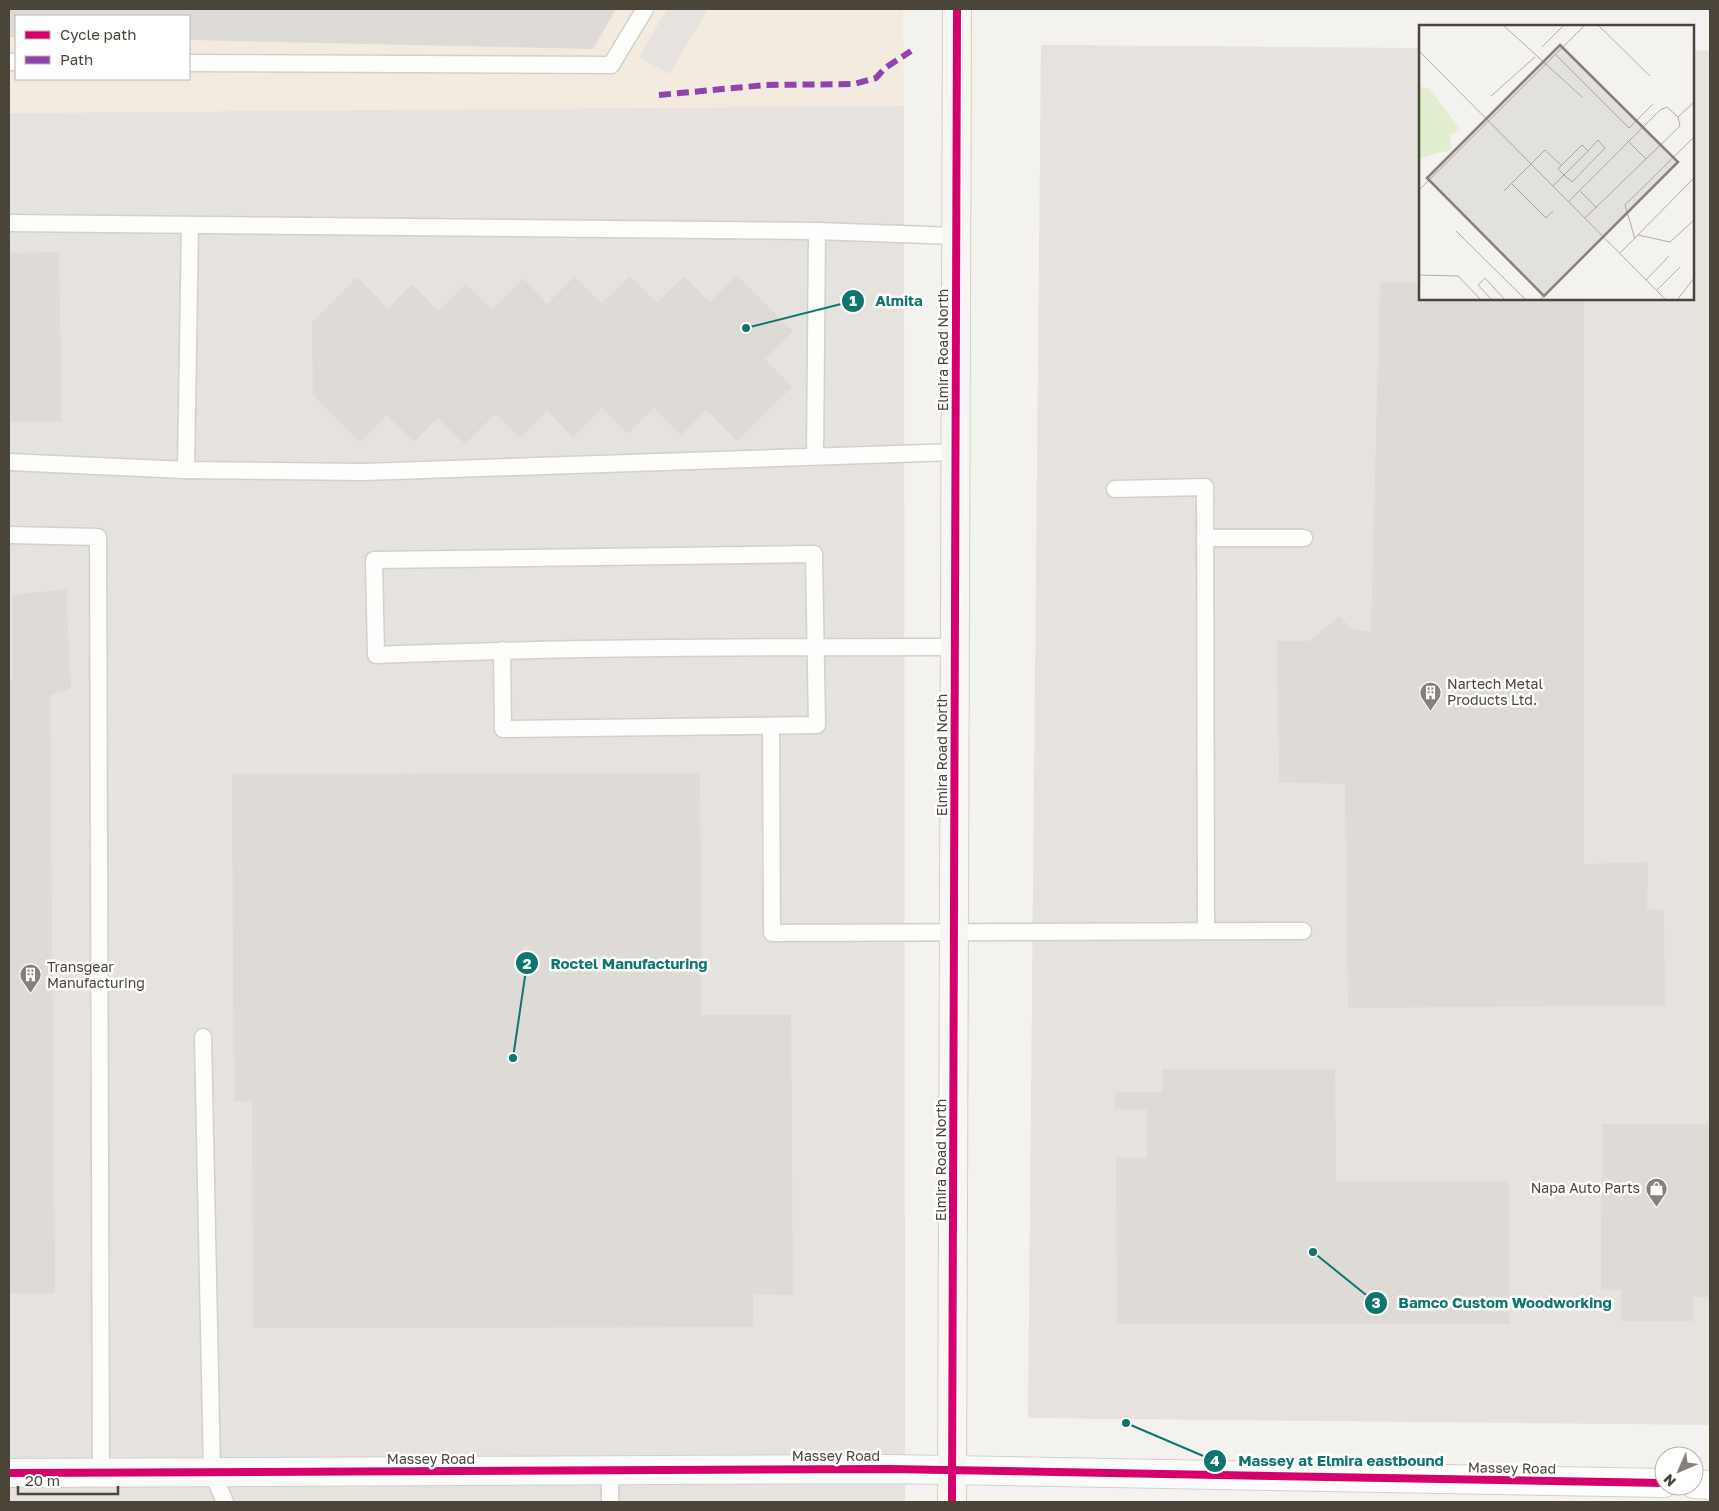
<svg xmlns="http://www.w3.org/2000/svg" width="1719" height="1511" font-family="'Golos Text',sans-serif">
  <style>
    .commercial { fill: #f3ebdf; fill-rule: evenodd }
    .industrial { fill: #e6e2de }
    .parking { fill: #e6e3df }
    .building { fill: #dedbd6 }
    .lines { fill: none; stroke-linecap: round; stroke-linejoin: round }
    .lane-casing { stroke: #d2d0cb; stroke-width: 19 }
    .street-casing { stroke: #d2d0cb; stroke-width: 30 }
    .secondary-casing { stroke: #d3cfc5; stroke-width: 30 }
    .lane { stroke: #fdfdfc; stroke-width: 16 }
    .street { stroke: #fdfdfc; stroke-width: 28 }
    .secondary { stroke: #f7f6f1; stroke-width: 28 }
    .quiet { stroke: #8e44ad; stroke-width: 6; stroke-dasharray: 12 6; stroke-linecap: butt }
    .cycleway-casing { stroke: #fff; stroke-width: 11 }
    .cycleway { stroke: #d6006c; stroke-width: 8 }
    .labels { text-anchor: middle; stroke-width: 5; stroke-linejoin: round; paint-order: stroke }
    .street-label { font-size: 14px; fill: #4b4439; stroke: #fff }
    .poi-label { font-size: 14px; fill: #4b4439; stroke: #fff; text-anchor: start }
    .inset-road { fill: none; stroke: #b0aca6; stroke-width: 1 }
    .view { fill: #868178; fill-opacity: 0.15; stroke: #868178; stroke-width: 2.5 }
    .inset-edge { fill: none; stroke: #4b4439; stroke-width: 2.5 }
    .leader { fill: none; stroke: #0f766e; stroke-width: 2 }
    .callout-dot { fill: #0f766e; stroke: #fff; stroke-width: 2 }
    .mark-label { font-size: 15px; text-anchor: middle; font-weight: bold; fill: #fff }
    .callout-label { font-size: 15px; text-anchor: middle; font-weight: bold; fill: #0f766e; stroke: #fff; stroke-width: 5; stroke-linejoin: round; paint-order: stroke }
  </style>
  <rect width="100%" height="100%" fill="#f4f2ee"/>
  <path class="commercial" d="M9,9h894l1,97 -895,7zM16,16h173v63h-173z"/>
  <g class="industrial">
    <polygon points="1041,45 1420,48 1420,299 1693,299 1693,50 1710,51 1710,1425 1028,1418"/>
    <polygon points="904,106 905,1502 9,1502 9,113"/>
  </g>
  <g class="parking">
    <polygon points="667,9 708,9 669,74 639,57"/>
    <polygon points="1066,469 1190,470 1190,594 1250,594 1249,880 1065,879"/>
    <polygon points="304,494 824,510 826,749 309,748"/>
    <polygon points="1345,506 1345,548 1315,548 1315,507"/>
    <polygon points="1291,793 1344,794 1343,945 1318,945 1318,977 1166,975 1167,947 1289,948 1290,902 1264,901 1264,807 1290,807"/>
    <polygon points="219,1025 220,1114 241,1118 243,1334 597,1340 601,1391 171,1377 170,1029"/>
    <polygon points="1095,1172 1107,1188 1109,1307 1093,1291"/>
    <polygon points="9,1346 74,1346 75,1372 9,1372"/>
    <polygon points="1115,1361 1518,1365 1533,1385 1135,1382"/>
  </g>
  <g class="building">
    <polygon points="9,9 616,9 593,49 189,40 189,16 16,16 16,37 9,37"/>
    <polygon points="59,252 62,421 9,422 9,253"/>
    <polygon points="737,275 793,331 765,359 792,387 737,441 706,410 681,435 654,408 627,434 602,408 573,438 547,411 520,439 495,414 465,444 438,418 414,442 387,415 360,442 313,395 312,323 357,277 388,309 412,284 439,311 466,284 492,309 523,278 547,304 574,277 601,304 629,276 656,303 684,276 710,302"/>
    <polygon points="1380,282 1420,283 1420,299 1584,299 1584,864 1648,862 1647,909 1664,910 1665,1005 1348,1008 1345,784 1279,782 1277,641 1309,641 1339,616 1352,629 1371,631"/>
    <polygon points="66,589 71,689 50,695 55,1293 9,1293 9,681 12,681 12,595"/>
    <polygon points="700,773 702,1015 791,1015 793,1295 753,1294 753,1327 253,1328 252,1101 234,1101 232,774"/>
    <polygon points="1162,1069 1335,1069 1336,1181 1509,1181 1510,1324 1117,1324 1116,1158 1147,1158 1147,1109 1115,1109 1115,1092 1162,1092"/>
    <polygon points="1602,1124 1710,1124 1710,1297 1693,1297 1693,1321 1621,1321 1621,1290 1601,1290"/>
  </g>
  <g class="lines">
    <defs>
      <g id="lane">
        <polyline points="9,62 16,62"/>
        <polyline points="189,63 611,65 645,9"/>
        <polyline points="9,223 817,231 955,236"/>
        <polyline points="815,456 817,231"/>
        <polyline points="9,462 186,470 364,472 955,452"/>
        <polyline points="186,470 190,225"/>
        <polyline points="1115,489 1205,487 1206,931"/>
        <polyline points="9,535 98,537 101,1472"/>
        <polyline points="1205,538 1304,538"/>
        <path d="M502,650l1,79 314,-4 -3,-171 -440,6 2,95c193,-8 386,-8 579,-8"/>
        <polyline points="771,726 772,933 1303,931"/>
        <polyline points="203,1037 212,1472 225,1502"/>
        <polyline points="610,1502 610,1470"/>
      </g>
      <g id="street">
        <polyline points="9,1473 889,1469 1664,1483"/>
        <polyline points="1694,1484 1710,1485"/>
      </g>
      <polyline id="secondary" points="952,1502 957,9"/>
    </defs>
    <use href="#lane" class="lane-casing"/>
    <use href="#street" class="street-casing"/>
    <use href="#secondary" class="secondary-casing"/>
    <use href="#lane" class="lane"/>
    <use href="#street" class="street"/>
    <use href="#secondary" class="secondary"/>
    <polyline class="quiet" points="659,95 766,85 854,84 876,78 885,68 911,51"/>
    <defs>
      <g id="cycleway">
        <polyline points="9,1473 889,1469 1664,1483"/>
        <polyline points="952,1502 957,9"/>
      </g>
    </defs>
    <use href="#cycleway" class="cycleway-casing"/>
    <use href="#cycleway" class="cycleway"/>
  </g>
  <defs>
    <symbol id="building-pin" viewBox="-11 -11 22 30"><path d="M0 17L-7.5 6A9.5 9.5 0 1 1 7.5 6Z" fill="#868178" stroke="#fff"/><path d="M-4-6H4V6H1V3H-1V6H-4ZM-2.5-4.3h1.7v1.8h-1.7ZM.8-4.3h1.7v1.8H.8ZM-2.5-1h1.7V.8h-1.7ZM.8-1h1.7V.8H.8Z" fill="#fff"/></symbol>
    <symbol id="shop-pin" viewBox="-11 -11 22 30"><path d="M0 17L-7.5 6A9.5 9.5 0 1 1 7.5 6Z" fill="#868178" stroke="#fff"/><path d="M-5-2.5h2.3a2.7 3.5 0 0 1 5.4 0H5L5.5 6h-11ZM-1.5-2.5h3a1.5 2.3 0 0 0-3 0Z" fill="#fff"/></symbol>
  </defs>
  <g fill-rule="evenodd">
    <use href="#building-pin" x="1418" y="680" width="25" height="34"/>
    <use href="#building-pin" x="18" y="962" width="25" height="34"/>
    <use href="#shop-pin" x="1644" y="1176" width="25" height="34"/>
  </g>
  <g class="labels">
    <g class="street-label">
      <text transform="translate(943 350) rotate(-90)" y="5">Elmira Road North</text>
      <text transform="translate(942 755) rotate(-90)" y="5">Elmira Road North</text>
      <text transform="translate(941 1160) rotate(-90)" y="5">Elmira Road North</text>
      <text x="836" y="1461">Massey Road</text>
      <text x="431" y="1464">Massey Road</text>
      <text transform="translate(1512 1468) rotate(1)" y="5">Massey Road</text>
    </g>
    <g class="poi-label">
      <text x="1447" y="689">Nartech Metal<tspan x="1447" dy="16">Products Ltd.</tspan></text>
      <text x="47" y="972">Transgear<tspan x="47" dy="16">Manufacturing</tspan></text>
      <text x="1640" y="1193" text-anchor="end">Napa Auto Parts</text>
    </g>
  </g>
  <g transform="translate(1419 25)">
    <rect width="275" height="275" fill="#f4f2ee"/>
    <path d="M0,61l10,3 32,41 -11,4 1,16 -32,8z" fill="#e1eecf"/>
    <path class="inset-road" d="M84,0l79,72M179,0l52,51M123,22l22,-22M0,26l247,249M137,30l73,73 24,-24M72,71l44,-39M259,92l16,-15M208,115l19,19M93,159l34,34 7,-7M134,161l35,-35 10,-11 7,8 -33,34 -8,-7 -6,-6 24,-24 6,6M0,165l166,-165M160,165l18,18M85,166l41,-41 17,16M150,176l91,-91 7,-3 11,10 2,9 -95,92M37,206l70,69M219,210l32,7 24,-22M216,214l-10,-34 69,-68M201,228l74,-75M0,250l39,1 23,24M227,255l23,-24M238,265l23,-23M73,275l-14,-15 7,-7 20,22M121,275l63,-64M258,275l17,-22"/>
    <path class="view" d="M141,20l118,117 -134,134 -117,-118z"/>
    <rect width="275" height="275" class="inset-edge"/>
  </g>
  <path class="leader" d="M746 328L853 301M513 1058L527 963M1313 1252L1376 1303M1126 1423L1215 1461"/>
  <g class="callout-dot">
    <circle cx="746" cy="328" r="5"/>
    <circle cx="513" cy="1058" r="5"/>
    <circle cx="1313" cy="1252" r="5"/>
    <circle cx="1126" cy="1423" r="5"/>
    <circle cx="853" cy="301" r="12"/>
    <circle cx="527" cy="963" r="12"/>
    <circle cx="1376" cy="1303" r="12"/>
    <circle cx="1215" cy="1461" r="12"/>
  </g>
  <g class="mark-label">
    <text x="853" y="306">1</text>
    <text x="527" y="969">2</text>
    <text x="1376" y="1308">3</text>
    <text x="1215" y="1466">4</text>
  </g>
  <g class="callout-label">
    <text x="899" y="306">Almita</text>
    <text x="629" y="969">Roctel Manufacturing</text>
    <text x="1505" y="1308">Bamco Custom Woodworking</text>
    <text x="1341" y="1466">Massey at Elmira eastbound</text>
  </g>
  <rect width="1719" height="1511" fill="none" stroke="#4b4439" stroke-width="20"/>
  <rect x="15" y="15" width="175" height="65" fill="#ffffff" stroke="#b7b4b0"/>
  <rect x="25" y="31" width="25" height="8" fill="#d6006c" stroke="#b7b4b0"/>
  <text x="60" y="40" font-size="15" fill="#4b4439">Cycle path</text>
  <rect x="25" y="56" width="25" height="8" fill="#8e44ad" stroke="#b7b4b0"/>
  <text x="60" y="65" font-size="15" fill="#4b4439">Path</text>
  <g transform="translate(1679 1471) rotate(225)"><circle r="24" fill="#ffffff" stroke="#b7b4b0"/>
  <path d="M0-4L9 19L0 12L-9 19Z" fill="#868178"/>
  <text y="-8" font-size="14" font-weight="bold" text-anchor="middle" fill="#4b4439">N</text>
  </g>
  <path d="M18 1486v8h100v-8" fill="none" stroke="#4b4439" stroke-width="2.5"/>
  <text x="25" y="1486" font-size="15" fill="#4b4439" stroke="#ffffff" stroke-width="4" paint-order="stroke">20 m</text>
</svg>
